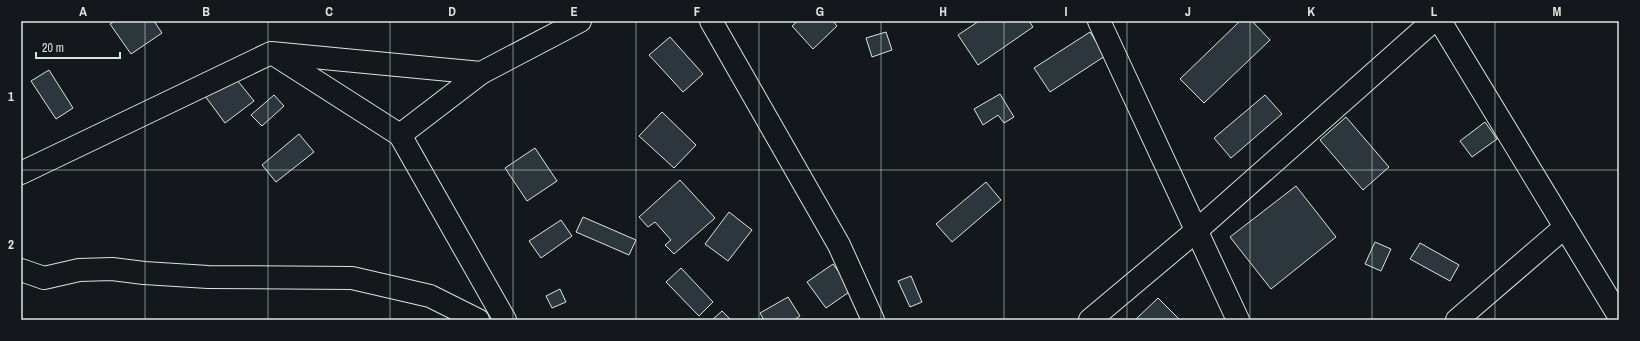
<svg xmlns="http://www.w3.org/2000/svg" width="1640" height="341" font-family="'Archivo Narrow',sans-serif">
  <style>
    .building { fill: #2c363c; stroke: #d8e6dc }
    .lines { fill: none; stroke-linecap: round; stroke-linejoin: round }
    .minor-casing { stroke: #d8e6dc; stroke-width: 24 }
    .minor { stroke: #14181c; stroke-width: 22 }
    .grid { fill: none; stroke: #d8e6dc; stroke-width: 1; stroke-opacity: 0.55 }
    .neatline { fill: none; stroke: #d8e6dc; stroke-width: 1.5 }
    .grid-label { font-size: 13px; text-anchor: middle; font-weight: bold; fill: #d8e6dc }
  </style>
  <rect width="100%" height="100%" fill="#14181c"/>
  <g class="building">
    <polygon points="115,21 154,21 162,33 131,54 110,24"/>
    <polygon points="798,21 833,21 837,26 813,49 792,26"/>
    <polygon points="979,21 1029,21 1033,27 978,65 958,35"/>
    <polygon points="1240,21 1252,21 1270,40 1204,103 1180,79"/>
    <polygon points="886,32 892,50 872,57 866,38"/>
    <polygon points="1090,32 1105,56 1050,92 1034,68"/>
    <polygon points="670,37 703,74 683,92 649,55"/>
    <polygon points="49,70 73,108 56,119 31,81"/>
    <polygon points="233,75 254,101 225,123 205,96"/>
    <polygon points="1000,94 1014,117 1004,123 998,115 983,125 974,109"/>
    <polygon points="274,95 284,106 262,126 251,115"/>
    <polygon points="1265,95 1282,114 1231,158 1214,138"/>
    <polygon points="662,112 696,145 674,168 639,136"/>
    <polygon points="1346,117 1389,167 1363,190 1320,140"/>
    <polygon points="1485,122 1497,139 1472,157 1460,141"/>
    <polygon points="299,134 314,152 276,182 262,165"/>
    <polygon points="535,148 557,181 527,201 505,168"/>
    <polygon points="680,180 715,218 674,254 665,245 671,240 655,222 648,227 639,217"/>
    <polygon points="986,182 1001,200 952,242 936,224"/>
    <polygon points="1296,186 1336,237 1271,289 1230,237"/>
    <polygon points="729,212 752,230 728,261 705,244"/>
    <polygon points="583,217 636,240 629,255 576,232"/>
    <polygon points="561,220 572,236 541,258 529,241"/>
    <polygon points="1375,242 1391,249 1381,271 1365,264"/>
    <polygon points="1420,243 1459,265 1450,281 1410,259"/>
    <polygon points="833,264 852,290 826,308 807,282"/>
    <polygon points="681,268 713,302 699,316 666,282"/>
    <polygon points="911,276 922,302 910,307 898,281"/>
    <polygon points="560,289 566,302 552,308 546,296"/>
    <polygon points="788,297 800,316 794,320 764,320 760,313"/>
    <polygon points="1158,298 1180,320 1135,320"/>
    <polygon points="722,311 731,320 712,320"/>
  </g>
  <g class="lines">
    <defs>
      <g id="minor">
        <polyline points="711,21 839,245 873,320"/>
        <polyline points="1099,21 1238,320"/>
        <polyline points="1440,21 1619,316"/>
        <polyline points="275,55 400,135 505,320"/>
        <polyline points="400,135 481,73"/>
        <polyline points="21,173 271,53 481,73 580,21"/>
        <polyline points="21,270 44,278 79,270 112,269 144,273 208,277 352,278 430,296 478,320"/>
        <polyline points="1090,320 1196,231 1433,21"/>
        <polyline points="1457,320 1565,227"/>
      </g>
    </defs>
    <use href="#minor" class="minor-casing"/>
    <use href="#minor" class="minor"/>
  </g>
  <path class="grid" d="M145,21v299M268,21v299M390,21v299M513,21v299M636,21v299M759,21v299M881,21v299M1004,21v299M1127,21v299M1250,21v299M1372,21v299M1495,21v299M21,170h1598"/>
  <rect width="1640" height="341" fill="none" stroke="#14181c" stroke-width="44"/>
  <path d="M36 52v6h84v-6" fill="none" stroke="#d8e6dc" stroke-width="2"/>
  <text x="42" y="52" font-size="12" fill="#d8e6dc" stroke="#14181c" stroke-width="3" paint-order="stroke">20 m</text>
  <rect x="22" y="22" width="1596" height="297" class="neatline"/>
  <g class="grid-label">
    <text x="83" y="16">A</text>
    <text x="206" y="16">B</text>
    <text x="329" y="16">C</text>
    <text x="452" y="16">D</text>
    <text x="574" y="16">E</text>
    <text x="697" y="16">F</text>
    <text x="820" y="16">G</text>
    <text x="943" y="16">H</text>
    <text x="1066" y="16">I</text>
    <text x="1188" y="16">J</text>
    <text x="1311" y="16">K</text>
    <text x="1434" y="16">L</text>
    <text x="1557" y="16">M</text>
    <text x="11" y="101">1</text>
    <text x="11" y="249">2</text>
  </g>
</svg>
